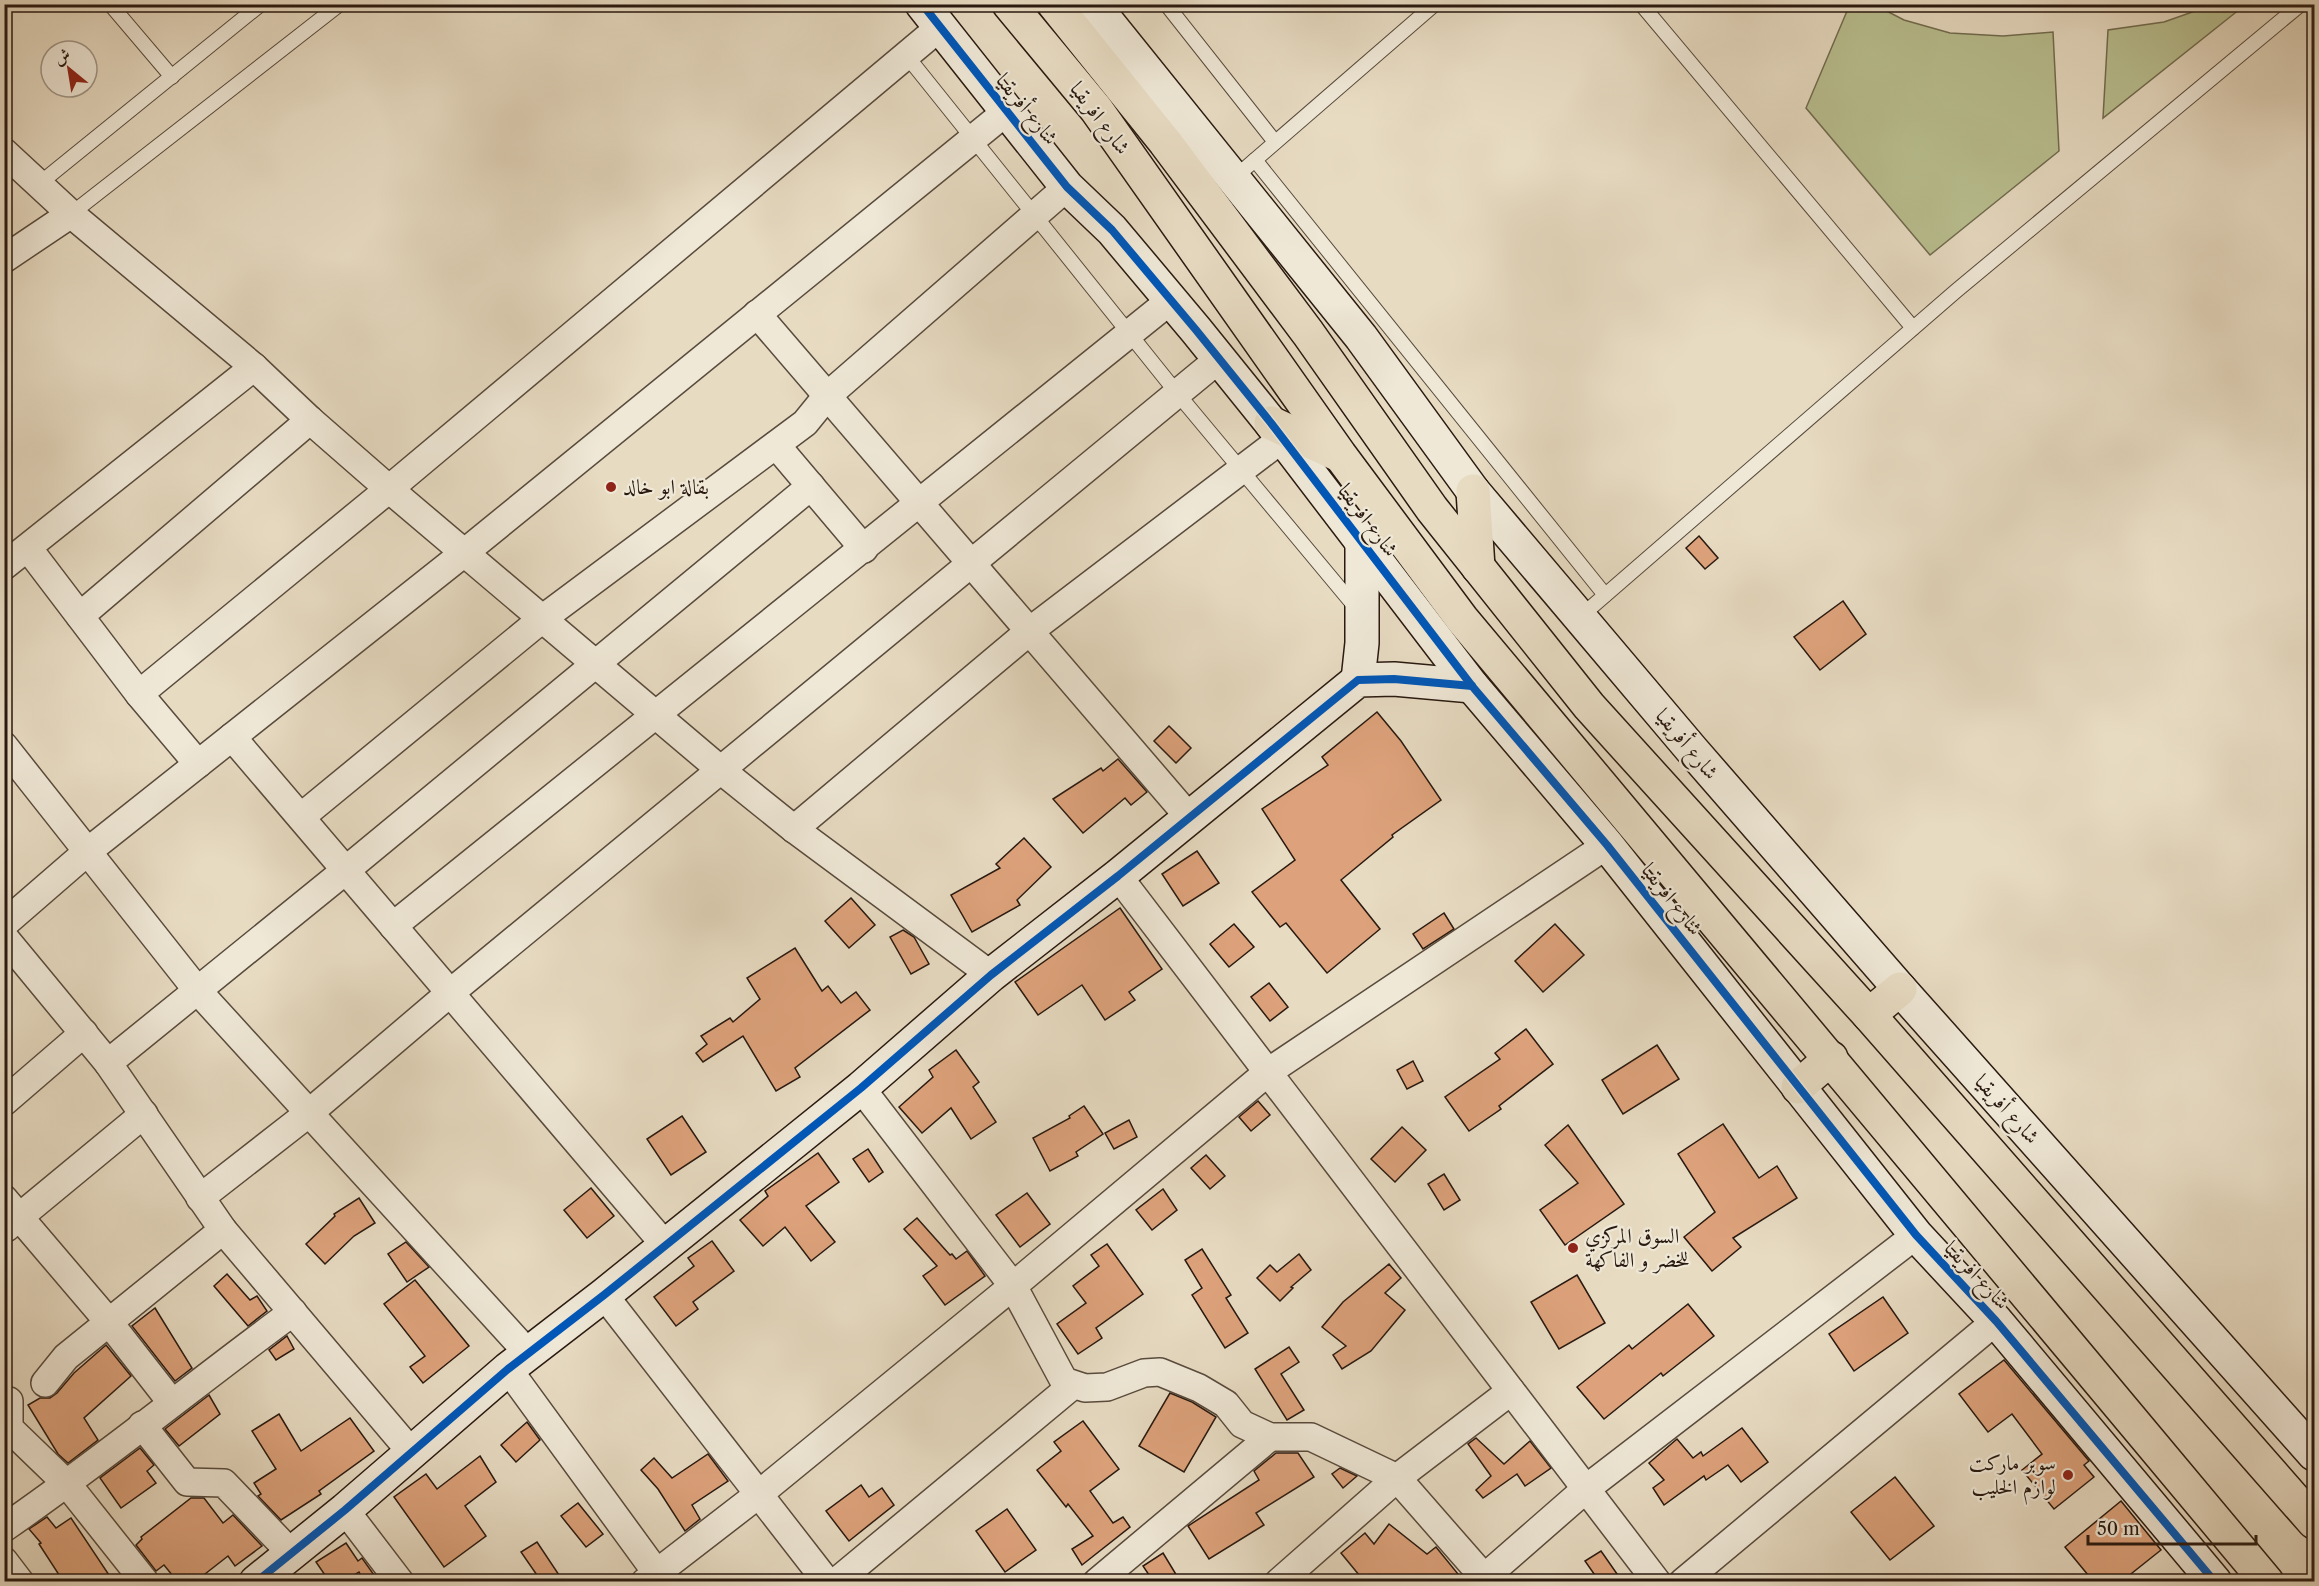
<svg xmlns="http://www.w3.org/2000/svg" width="2319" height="1586" font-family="'Libre Caslon Text',Amiri,serif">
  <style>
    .green { fill: #b9bf90; stroke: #716c50; stroke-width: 1.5 }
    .building { fill: #dda27b; stroke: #291910; stroke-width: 1.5 }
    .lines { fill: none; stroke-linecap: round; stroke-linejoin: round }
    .lane-casing { stroke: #584a3c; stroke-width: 16 }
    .street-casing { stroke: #584a3c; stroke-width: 30 }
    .secondary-casing { stroke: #291910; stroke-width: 36 }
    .highway-casing { stroke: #291910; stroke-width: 36 }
    .lane { stroke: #efe8d7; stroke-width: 14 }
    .street { stroke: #efe8d7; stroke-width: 27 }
    .secondary { stroke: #efe8d7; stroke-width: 33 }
    .highway { stroke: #e7dbc2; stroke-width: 33 }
    .cycleway-casing { stroke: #efe8d7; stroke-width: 11 }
    .cycleway { stroke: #0057b8; stroke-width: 8 }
    .poi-dot { fill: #8f2418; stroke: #efe8d7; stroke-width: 2 }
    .labels { text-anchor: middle; stroke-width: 4.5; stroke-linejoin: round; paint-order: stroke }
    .street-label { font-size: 21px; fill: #291910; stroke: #efe8d7 }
    .poi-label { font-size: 21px; fill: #291910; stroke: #efe8d7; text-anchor: start }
  </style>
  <rect width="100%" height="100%" fill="#e7dbc2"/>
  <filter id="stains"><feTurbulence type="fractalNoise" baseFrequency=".00333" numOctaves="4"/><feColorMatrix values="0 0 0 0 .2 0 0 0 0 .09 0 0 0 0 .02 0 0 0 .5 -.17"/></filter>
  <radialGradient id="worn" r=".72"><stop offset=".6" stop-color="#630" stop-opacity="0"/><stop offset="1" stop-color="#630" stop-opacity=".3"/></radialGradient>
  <g class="green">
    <polygon points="1850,4 1875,5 1904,20 1950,33 2003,36 2053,32 2059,151 1930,255 1806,108"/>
    <polygon points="2215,4 2245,5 2103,118 2108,30 2164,22"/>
  </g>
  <g class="building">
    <polygon points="1699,536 1718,558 1705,569 1686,548"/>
    <polygon points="1843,601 1866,634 1820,670 1794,637"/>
    <polygon points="1377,712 1401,741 1441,800 1392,835 1393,837 1341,880 1380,929 1327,973 1286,923 1280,927 1252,892 1295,860 1262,809 1328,765 1322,757"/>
    <polygon points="1169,726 1191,748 1176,763 1154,741"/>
    <polygon points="1118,759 1147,792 1131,805 1125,798 1083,833 1053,799 1101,768 1103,771"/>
    <polygon points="1024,838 1051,867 1017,900 1020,905 972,932 951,895 1000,868 996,864"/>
    <polygon points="1197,851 1219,883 1183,906 1162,874"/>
    <polygon points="851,898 875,925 849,948 825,921"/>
    <polygon points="1120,908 1162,969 1129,992 1135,1000 1105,1020 1082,985 1038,1015 1015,982"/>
    <polygon points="1444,913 1454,929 1423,949 1413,934"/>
    <polygon points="1234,924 1254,947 1229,967 1210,944"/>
    <polygon points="1555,924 1584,955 1543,992 1515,961"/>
    <polygon points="903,930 914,937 929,964 911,974 890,937"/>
    <polygon points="795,948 822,991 828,986 841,1003 856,992 870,1010 795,1068 800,1077 776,1091 743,1036 703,1062 696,1053 707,1044 701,1036 730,1018 733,1022 760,999 747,978"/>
    <polygon points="1269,983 1288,1007 1270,1021 1251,997"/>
    <polygon points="1526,1029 1553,1064 1499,1106 1501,1109 1469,1131 1445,1097 1500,1059 1495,1053"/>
    <polygon points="1657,1045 1679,1079 1623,1114 1602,1080"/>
    <polygon points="956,1050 979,1082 973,1087 996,1122 971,1139 951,1108 922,1133 899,1107 933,1077 929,1070"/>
    <polygon points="1413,1061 1423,1081 1407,1089 1397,1070"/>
    <polygon points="1258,1101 1270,1115 1251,1131 1239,1117"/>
    <polygon points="1084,1106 1103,1134 1076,1152 1078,1156 1050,1171 1033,1138 1070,1118 1069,1116"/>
    <polygon points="682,1116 706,1152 671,1175 647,1139"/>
    <polygon points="1129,1120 1137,1137 1114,1149 1105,1133"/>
    <polygon points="1723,1124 1759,1178 1777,1166 1797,1198 1733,1238 1741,1247 1712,1271 1684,1237 1715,1212 1678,1154"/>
    <polygon points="1568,1125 1624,1204 1565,1245 1540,1210 1578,1183 1545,1145"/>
    <polygon points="1402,1127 1426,1150 1395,1182 1371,1159"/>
    <polygon points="868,1149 883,1172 869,1182 853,1159"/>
    <polygon points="818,1153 839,1182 806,1206 835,1242 811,1261 785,1227 763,1246 740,1220 768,1196 765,1191"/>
    <polygon points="1206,1155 1225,1176 1210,1189 1191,1168"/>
    <polygon points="1444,1174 1460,1200 1444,1210 1428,1184"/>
    <polygon points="591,1188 614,1216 587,1238 564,1210"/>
    <polygon points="1163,1189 1177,1210 1152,1230 1136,1210"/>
    <polygon points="1027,1193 1050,1224 1020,1247 996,1215"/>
    <polygon points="359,1198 375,1223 354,1236 325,1264 306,1244 335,1216 334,1214"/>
    <polygon points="917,1218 950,1255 952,1254 956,1259 967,1251 985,1276 945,1305 923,1276 937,1266 904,1229"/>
    <polygon points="712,1241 734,1271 693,1302 698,1309 676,1326 654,1297 694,1266 688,1258"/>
    <polygon points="406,1242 429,1267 407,1282 388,1254"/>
    <polygon points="1107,1244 1143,1294 1096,1328 1102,1338 1078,1354 1057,1324 1086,1303 1073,1286 1099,1266 1091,1255"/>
    <polygon points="1202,1249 1231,1295 1226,1298 1248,1333 1225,1348 1192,1295 1202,1288 1185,1260"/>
    <polygon points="1299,1254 1311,1270 1291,1287 1293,1288 1280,1301 1257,1278 1270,1265 1277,1272"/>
    <polygon points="1389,1264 1401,1278 1385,1293 1405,1310 1371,1351 1342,1369 1333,1355 1346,1346 1322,1327 1343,1302"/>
    <polygon points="227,1274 250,1300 257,1296 267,1311 248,1326 214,1286"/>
    <polygon points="1577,1275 1605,1323 1559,1349 1531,1302"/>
    <polygon points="415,1280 469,1346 423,1383 410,1367 425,1356 384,1304"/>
    <polygon points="1883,1297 1908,1333 1854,1371 1829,1334"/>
    <polygon points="1688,1304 1714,1336 1663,1376 1661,1373 1604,1419 1577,1387 1629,1345 1632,1349"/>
    <polygon points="155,1308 192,1368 175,1381 132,1326"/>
    <polygon points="287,1336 294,1349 276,1360 269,1350"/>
    <polygon points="106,1345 131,1376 84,1418 98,1440 68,1463 58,1454 28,1405 40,1398 50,1398 57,1393 74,1373"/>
    <polygon points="1289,1347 1299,1362 1281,1374 1304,1410 1287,1420 1255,1369"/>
    <polygon points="2004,1360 2089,1461 2084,1465 2094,1477 2054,1509 2022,1470 2042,1454 2012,1414 1988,1432 1959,1394"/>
    <polygon points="1170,1393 1192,1402 1216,1417 1184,1472 1139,1446"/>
    <polygon points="209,1395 220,1414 179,1446 165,1429"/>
    <polygon points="279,1414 301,1451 350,1418 374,1451 319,1491 321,1494 281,1520 258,1496 261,1494 254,1483 276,1469 252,1431"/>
    <polygon points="1083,1421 1119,1469 1090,1491 1113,1523 1123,1517 1130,1527 1082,1565 1072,1549 1093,1536 1068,1504 1066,1507 1037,1470 1061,1451 1054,1442"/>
    <polygon points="527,1422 540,1440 516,1462 501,1445"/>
    <polygon points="1742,1428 1768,1462 1741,1482 1728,1465 1706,1480 1704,1476 1664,1505 1653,1488 1664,1480 1649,1463 1677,1439 1693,1458 1701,1452 1703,1456"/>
    <polygon points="1476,1438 1504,1464 1530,1441 1551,1468 1525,1486 1517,1474 1483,1498 1476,1490 1491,1476 1468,1444"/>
    <polygon points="140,1448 154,1465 147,1471 156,1483 121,1508 100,1478"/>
    <polygon points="1276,1453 1298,1453 1314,1477 1256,1513 1264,1525 1209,1559 1188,1526 1259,1480 1254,1471"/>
    <polygon points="708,1454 728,1481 692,1505 700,1519 685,1531 658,1489 641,1470 654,1458 672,1478"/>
    <polygon points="480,1456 496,1482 465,1506 486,1536 444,1567 394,1497 426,1474 437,1489"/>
    <polygon points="1340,1468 1357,1476 1343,1488 1332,1474"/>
    <polygon points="1895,1477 1934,1526 1890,1560 1851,1512"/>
    <polygon points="861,1485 869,1497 882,1488 894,1505 849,1541 826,1511"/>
    <polygon points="191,1498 204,1498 223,1523 233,1515 262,1546 235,1566 228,1556 196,1581 177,1581 164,1565 156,1571 136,1545 142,1539 141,1537"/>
    <polygon points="2121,1501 2161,1550 2122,1581 2093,1581 2065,1547"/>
    <polygon points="578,1503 603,1534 586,1547 561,1516"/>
    <polygon points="1007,1509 1036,1550 1005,1572 976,1531"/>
    <polygon points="47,1517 56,1528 71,1518 113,1581 63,1581 39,1544 41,1543 29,1529"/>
    <polygon points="1389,1524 1427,1554 1436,1547 1458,1574 1447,1581 1364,1581 1341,1553 1365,1533 1374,1544"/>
    <polygon points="537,1542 559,1575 549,1581 541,1581 521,1552"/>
    <polygon points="346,1543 358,1561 362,1558 374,1575 364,1581 359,1572 344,1581 329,1581 316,1562"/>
    <polygon points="1601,1551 1622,1581 1599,1581 1585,1561"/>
    <polygon points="1163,1553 1180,1581 1153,1581 1143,1566"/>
  </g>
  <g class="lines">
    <defs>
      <g id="lane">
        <polyline points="110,4 172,77"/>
        <polyline points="1166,4 1275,142"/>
        <polyline points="1641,4 1913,328"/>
        <polyline points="906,55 1177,393 1357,609"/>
        <polyline points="1255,160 1605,595"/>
        <polyline points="1233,179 1435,4"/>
        <polyline points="39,184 261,4"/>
        <polyline points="71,214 340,4"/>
        <polyline points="1580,617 1956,291 2301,4"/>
      </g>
      <g id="street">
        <polyline points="4,152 71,214 254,367 310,420 389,489 722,771 794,829 991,975"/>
        <polyline points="4,259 71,214"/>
        <polyline points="757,314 1189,817"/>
        <polyline points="776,445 864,549"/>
        <polyline points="28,548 139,694 198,764"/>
        <polyline points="4,566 254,367"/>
        <polyline points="80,616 310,420"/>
        <polyline points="139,694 389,489 940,27"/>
        <polyline points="232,737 665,1245"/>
        <polyline points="4,746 197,990 528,1353"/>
        <polyline points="301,817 542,619 805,423 827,396 1067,187"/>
        <polyline points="794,829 1031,630 1283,438"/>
        <polyline points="1118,876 1657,1582"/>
        <polyline points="4,924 87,852 464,553 1006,112"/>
        <polyline points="393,926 1171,300"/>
        <polyline points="4,937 108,1063 223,1230 412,1453"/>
        <polyline points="108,1063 346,870 811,486"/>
        <polyline points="861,1088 1013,1286 1064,1381 1085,1388 1107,1387 1144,1373 1160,1372 1199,1388 1226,1404 1242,1424 1270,1437 1311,1437 1397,1478 1488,1582"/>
        <polyline points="4,1102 84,1033"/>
        <polyline points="200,1198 309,1113 450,993 1219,359"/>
        <polyline points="4,1199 108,1321 172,1403"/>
        <polyline points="6,1228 144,1114"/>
        <polyline points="604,1295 827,1582"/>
        <polyline points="508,1369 656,1572"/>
        <polyline points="45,1383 66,1357 223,1230"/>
        <polyline points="9,1401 9,1428 68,1485 145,1582"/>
        <polyline points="142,1425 187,1482 224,1483 290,1552"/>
        <polyline points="345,1510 400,1582"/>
        <path d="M4,1528c99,-68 192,-145 289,-216"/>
        <polyline points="4,1561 20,1582"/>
        <polyline points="1484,1578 1587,1488 1916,1235"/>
        <polyline points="645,1582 759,1494 1013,1286 1268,1072 1607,845"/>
        <polyline points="836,1582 1073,1385"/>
        <polyline points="1097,1582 1270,1437"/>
        <polyline points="1279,1582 1397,1478 1511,1391"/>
        <polyline points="1683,1582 1996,1321"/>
      </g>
      <g id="secondary">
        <polyline points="922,4 1067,187 1112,230 1196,330 1271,423 1472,686 1607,845 1916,1235 1996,1321 2215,1582"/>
        <polyline points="1093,4 1361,337 1473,491 1692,750 1900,989 2314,1454"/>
        <polyline points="1358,680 1362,643 1362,542"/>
        <polyline points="256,1582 345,1510 508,1369 604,1295 861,1088 991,975 1118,876 1358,680 1394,679 1472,686"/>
      </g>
      <g id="highway">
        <polyline points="1009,4 1096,109 1340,455 1462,619 2267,1582"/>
        <polyline points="1054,4 1165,142 1308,333 1432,509 1589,706 1869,1015 2314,1522"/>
        <polyline points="1271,423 1337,454"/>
        <polyline points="1473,491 1478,567"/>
        <polyline points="1869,1015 1900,989"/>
        <polyline points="1798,1087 1831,1058"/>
      </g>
    </defs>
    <use href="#lane" class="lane-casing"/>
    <use href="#street" class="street-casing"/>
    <use href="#secondary" class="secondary-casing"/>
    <use href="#highway" class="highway-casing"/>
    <use href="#lane" class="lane"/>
    <use href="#street" class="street"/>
    <use href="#secondary" class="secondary"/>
    <use href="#highway" class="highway"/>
    <defs>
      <g id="cycleway">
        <polyline points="922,4 1067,187 1112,230 1196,330 1271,423 1472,686 1607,845 1916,1235 1996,1321 2215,1582"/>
        <polyline points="256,1582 345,1510 508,1369 604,1295 861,1088 991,975 1118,876 1358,680 1394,679 1472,686"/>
      </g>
    </defs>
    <use href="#cycleway" class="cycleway-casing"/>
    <use href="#cycleway" class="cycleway"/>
  </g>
  <g class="poi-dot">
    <circle cx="611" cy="487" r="6"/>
    <circle cx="1573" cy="1248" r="6"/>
    <circle cx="2068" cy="1475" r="6"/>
  </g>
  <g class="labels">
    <g class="street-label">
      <text transform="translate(1027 109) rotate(51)" y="7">شارع أفريقيا</text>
      <text transform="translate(1100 118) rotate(53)" y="7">شارع افريقيا</text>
      <text transform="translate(1368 520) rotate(53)" y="7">شارع افريقيا</text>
      <text transform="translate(1687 744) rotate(50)" y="7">شارع أفريقيا</text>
      <text transform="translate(1672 899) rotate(52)" y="7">شارع افريقيا</text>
      <text transform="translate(2007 1109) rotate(48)" y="7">شارع أفريقيا</text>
      <text transform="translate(1977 1275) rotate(47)" y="7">شارع افريقيا</text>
    </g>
    <g class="poi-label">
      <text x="623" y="494">بقالة ابو خالد</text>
      <text x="1585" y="1243">السوق المركزي<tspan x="1585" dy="24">للخضر و الفاكهة</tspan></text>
      <text x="2056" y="1470" text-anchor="end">سوبر ماركت<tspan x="2056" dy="24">لوازم الخليب</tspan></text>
    </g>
  </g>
  <rect width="2319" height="1586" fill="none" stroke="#e7dbc2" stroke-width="24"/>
  <rect x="6" y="6" width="2307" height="1574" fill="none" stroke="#291910" stroke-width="3"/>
  <rect x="12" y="12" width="2295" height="1562" fill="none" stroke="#291910" stroke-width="1.5"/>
  <g transform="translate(69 69) rotate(330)"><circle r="28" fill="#efe8d7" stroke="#a09587" stroke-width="1.5"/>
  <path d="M0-4.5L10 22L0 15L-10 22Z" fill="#8f2418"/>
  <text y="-9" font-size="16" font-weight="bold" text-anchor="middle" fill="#291910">ش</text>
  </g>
  <path d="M2088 1535v9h168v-9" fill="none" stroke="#291910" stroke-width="3"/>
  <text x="2097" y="1535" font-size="18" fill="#291910" stroke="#efe8d7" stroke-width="4.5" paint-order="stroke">50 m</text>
  <rect width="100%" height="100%" filter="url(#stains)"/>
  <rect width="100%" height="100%" fill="url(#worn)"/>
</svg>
